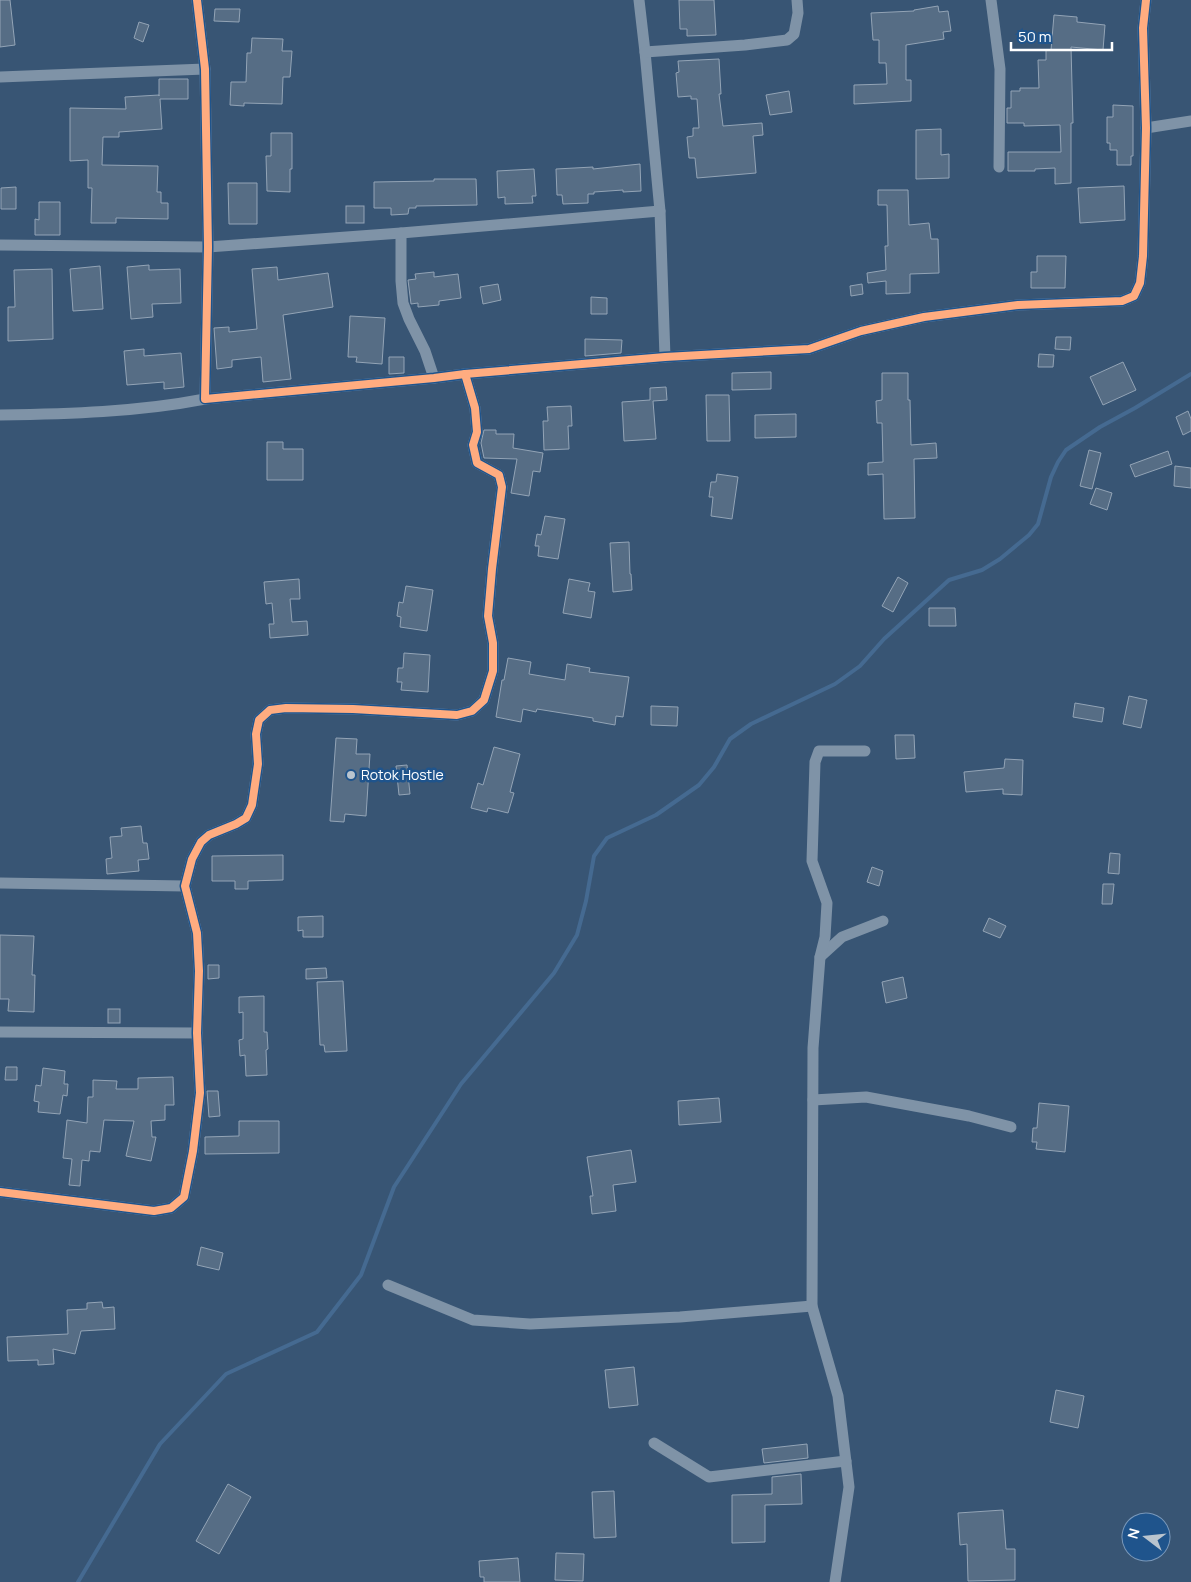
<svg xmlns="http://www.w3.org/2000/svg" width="1191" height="1582" font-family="Manrope,sans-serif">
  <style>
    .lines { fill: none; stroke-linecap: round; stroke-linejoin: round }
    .stream { stroke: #456a91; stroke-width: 4 }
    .building { fill: #566d85; stroke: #93a4b6 }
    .street { stroke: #7f93a7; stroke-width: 11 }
    .cycleway-casing { stroke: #1f548c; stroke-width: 11 }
    .cycleway { stroke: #ffac80; stroke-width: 8 }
    .poi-dot { fill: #b9c4ce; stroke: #1f548c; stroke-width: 2 }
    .labels { text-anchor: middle; stroke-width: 5; stroke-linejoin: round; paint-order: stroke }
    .poi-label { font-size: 14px; fill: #fff; stroke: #1f548c; text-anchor: start }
  </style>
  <rect width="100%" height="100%" fill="#385574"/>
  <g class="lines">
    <polyline class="stream" points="78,1582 160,1444 226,1374 317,1332 361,1275 394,1187 461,1084 554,973 577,935 586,901 594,856 607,838 656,815 699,785 714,767 730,739 751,724 835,684 860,666 884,639 949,580 982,570 1000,559 1029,535 1038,524 1051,477 1058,462 1066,450 1100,427 1135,408 1191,374"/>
  </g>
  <g class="building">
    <polygon points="0,0 10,0 15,45 0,47"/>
    <polygon points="679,0 714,0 716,35 687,36 687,29 680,29"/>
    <polygon points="938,6 939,12 948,11 951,31 943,32 944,39 906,45 906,80 911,80 911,101 854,104 854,85 887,84 886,63 879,63 879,40 873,40 871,13 914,11 914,10"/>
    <polygon points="215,9 240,9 239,22 214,21"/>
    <polygon points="1054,15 1077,17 1077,22 1105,25 1103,50 1071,47 1073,123 1071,123 1071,183 1055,184 1055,168 1035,169 1035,171 1008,171 1008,152 1061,152 1060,125 1024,126 1024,123 1007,123 1007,108 1011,108 1011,91 1020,91 1020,88 1039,88 1038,60 1046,60 1046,50 1051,50"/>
    <polygon points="139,22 149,25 143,42 134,38"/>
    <polygon points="252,38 283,39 282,51 292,51 290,77 283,77 282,104 244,103 244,106 230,105 231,82 246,82 247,53 251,53"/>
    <polygon points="719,59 721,94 719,94 723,126 762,123 763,135 753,136 756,173 697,178 695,158 689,158 687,137 693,136 693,128 699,128 697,99 691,99 691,96 678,97 676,73 679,72 678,61"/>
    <polygon points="159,79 188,79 188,99 160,99 162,129 119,132 119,137 103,137 102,165 158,166 157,192 161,192 161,203 168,203 168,219 116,218 116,223 91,223 92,188 88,188 88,160 70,161 70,108 126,109 125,97 159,95 159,96"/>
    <polygon points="789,91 792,112 770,115 766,95"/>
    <polygon points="1113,105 1133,106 1133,156 1131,156 1131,165 1117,165 1117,150 1110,150 1110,143 1107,143 1107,117 1113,117"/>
    <polygon points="941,129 941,155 949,154 949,178 916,179 916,130"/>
    <polygon points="271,133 292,133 292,169 290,169 290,192 267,191 266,156 271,156"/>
    <polygon points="640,164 641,191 623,192 623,190 594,192 594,194 588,194 588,203 563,204 562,195 557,195 556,169 593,167 593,169"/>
    <polygon points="534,169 536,196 532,196 533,203 505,204 505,197 498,198 497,171"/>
    <polygon points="434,179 476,179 477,205 416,206 416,208 409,208 408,214 391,215 391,208 374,208 374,182 434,181"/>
    <polygon points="228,183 257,183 257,224 229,224"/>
    <polygon points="1124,186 1125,220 1080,223 1078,188"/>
    <polygon points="16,187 16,209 1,209 1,188"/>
    <polygon points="878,190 908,190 909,225 929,223 931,239 938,239 939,273 910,274 910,293 886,294 886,281 868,283 867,273 886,270 885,246 888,246 887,205 878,205"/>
    <polygon points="39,202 60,202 60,235 35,235 35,219 39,220"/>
    <rect x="346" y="206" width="18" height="17"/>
    <polygon points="1037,256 1066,256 1065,288 1031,288 1031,272 1037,272"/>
    <polygon points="149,265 149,270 180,269 181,303 152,304 153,317 131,319 127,267"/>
    <polygon points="100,266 103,309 73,311 70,269"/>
    <polygon points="277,267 278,280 328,273 333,307 283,315 291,379 263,382 261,357 232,360 232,367 217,369 214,328 229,327 229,332 257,329 252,269"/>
    <polygon points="52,269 53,339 8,341 8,307 15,307 14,270"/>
    <polygon points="434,272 434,277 458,274 461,298 439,301 439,305 418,307 418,303 411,304 408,280 416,279 415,274"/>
    <polygon points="498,284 501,300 483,304 480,287"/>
    <polygon points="862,284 863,294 851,296 850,286"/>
    <polygon points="591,297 607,298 607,314 591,314"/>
    <polygon points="350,316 385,318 382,364 356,362 357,357 348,357"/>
    <polygon points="1056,337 1071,337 1070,350 1055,349"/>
    <polygon points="585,339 622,340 621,353 585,356"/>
    <polygon points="144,349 144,356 181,353 184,387 164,389 164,382 127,385 124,351"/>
    <polygon points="1039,354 1054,355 1053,367 1038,367"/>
    <polygon points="389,357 404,357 404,373 389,374"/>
    <polygon points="1123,362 1136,390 1103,405 1090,377"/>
    <polygon points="771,372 771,389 732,390 732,373"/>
    <polygon points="882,373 908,373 908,400 910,400 911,445 936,443 937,458 914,459 915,518 884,519 883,474 868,475 868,463 883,462 882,423 877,423 876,401 882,400"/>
    <polygon points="666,387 667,400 653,401 656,439 624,441 622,402 650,400 650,388"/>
    <polygon points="706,395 729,395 730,441 707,441"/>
    <polygon points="571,406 572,426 568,426 569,449 544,450 543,421 548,421 547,407"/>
    <polygon points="1188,411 1191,419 1191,431 1183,435 1176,417"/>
    <polygon points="796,414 796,437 755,438 755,415"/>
    <polygon points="484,430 496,430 496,434 514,434 513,448 543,453 540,472 533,471 529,496 511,493 517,459 484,458 481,443"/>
    <polygon points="267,442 283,442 283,449 303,449 303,480 267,480"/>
    <polygon points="1089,450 1101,453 1092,489 1080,486"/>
    <polygon points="1168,451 1172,464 1135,477 1130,465"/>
    <polygon points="1175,466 1191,468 1191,488 1174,486"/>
    <polygon points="717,474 738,477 732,519 711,516 713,497 709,497 711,482 716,482"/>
    <polygon points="1096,488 1112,493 1107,510 1090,504"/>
    <polygon points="545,516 565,519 558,559 538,556 539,546 535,546 537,534 541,535"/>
    <polygon points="629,542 630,574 631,574 632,590 613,592 610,543"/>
    <polygon points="898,577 908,583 893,612 882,606"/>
    <polygon points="299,579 300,599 290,599 292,622 307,621 308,635 270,638 269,624 274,624 272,603 266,604 264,582"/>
    <polygon points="569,579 590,583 588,591 595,592 591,618 563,613"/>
    <polygon points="406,586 433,590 427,631 400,627 401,617 397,616 399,602 403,603"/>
    <polygon points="929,608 955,608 956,626 929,626"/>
    <polygon points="404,653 430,655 428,692 401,690 402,682 397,682 398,668 403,668"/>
    <polygon points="508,658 531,662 529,674 565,680 567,664 590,668 589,672 629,677 623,717 616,716 615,725 593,721 593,718 537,709 536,712 523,709 521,722 496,717 502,680 504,680"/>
    <polygon points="1129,696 1147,700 1141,728 1123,724"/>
    <polygon points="1075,703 1104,708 1102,722 1073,717"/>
    <polygon points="651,706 678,707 677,726 651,725"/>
    <polygon points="895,735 914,735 915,758 896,759"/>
    <polygon points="336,738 357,739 356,754 370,754 366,816 345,814 344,822 330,821"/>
    <polygon points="494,747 520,754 510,792 514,793 508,813 488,808 487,812 471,808 478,783 483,785"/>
    <polygon points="1005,759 1023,760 1022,795 1003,794 1003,789 966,792 964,772 1004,768"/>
    <polygon points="407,765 410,794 399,795 396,766"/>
    <polygon points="141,826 143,843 147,843 149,859 138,860 139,871 107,874 106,859 112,858 110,837 122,836 121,828"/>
    <polygon points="1110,853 1120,854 1119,874 1108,873"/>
    <polygon points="283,855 283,880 248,881 248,889 235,889 235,881 212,881 212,856"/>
    <polygon points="872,867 883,871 879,886 867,882"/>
    <polygon points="1103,884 1114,884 1112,904 1102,904"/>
    <polygon points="323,916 323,937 303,937 303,930 298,931 298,917"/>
    <polygon points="989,918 1006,926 1000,938 983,931"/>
    <polygon points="0,935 34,936 32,975 35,975 34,1012 8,1011 9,999 0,999"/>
    <polygon points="208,965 219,965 219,978 208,979"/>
    <polygon points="326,968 327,978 306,979 306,969"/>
    <polygon points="903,977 907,998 886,1003 882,982"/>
    <polygon points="343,981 347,1051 325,1052 324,1045 320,1045 317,982"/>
    <polygon points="264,996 264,1032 267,1032 268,1049 266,1050 267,1075 246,1076 245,1055 240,1056 239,1040 243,1039 243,1012 239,1013 239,997"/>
    <rect x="108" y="1009" width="12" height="14"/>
    <polygon points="6,1067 17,1067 17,1080 5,1080"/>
    <polygon points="43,1068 65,1071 64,1084 68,1084 67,1096 63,1095 60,1114 38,1112 39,1102 34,1101 36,1085 41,1086"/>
    <polygon points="173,1077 174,1105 165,1105 165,1120 151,1121 152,1137 156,1137 151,1161 126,1156 134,1121 104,1120 100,1152 90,1151 89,1161 82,1160 80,1186 69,1185 72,1159 63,1158 67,1120 87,1123 88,1097 93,1097 93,1080 117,1081 116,1089 138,1089 138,1078"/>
    <polygon points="207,1091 218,1091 220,1116 209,1117"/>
    <polygon points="719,1098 721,1122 679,1125 678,1101"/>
    <polygon points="1039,1103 1069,1106 1065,1152 1036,1149 1037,1142 1032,1142 1033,1128 1037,1128"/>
    <polygon points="239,1121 279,1121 279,1153 205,1154 205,1137 239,1136"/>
    <polygon points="631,1150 636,1182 613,1185 616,1211 592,1214 590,1196 593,1196 587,1157"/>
    <polygon points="201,1247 223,1253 219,1270 197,1265"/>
    <polygon points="102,1302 103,1308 114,1307 115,1329 81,1331 75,1354 53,1349 54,1364 38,1365 38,1360 8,1361 7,1337 68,1334 67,1310 87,1309 87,1303"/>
    <polygon points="634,1367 638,1405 609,1408 605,1370"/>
    <polygon points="1056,1390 1084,1396 1078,1428 1050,1422"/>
    <polygon points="807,1444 808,1458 764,1463 762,1449"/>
    <polygon points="801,1474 802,1504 765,1505 765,1542 732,1543 732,1495 772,1494 772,1477"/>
    <polygon points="228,1484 251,1497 219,1554 196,1541"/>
    <polygon points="614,1491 616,1537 594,1538 592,1492"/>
    <polygon points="1003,1510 1006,1549 1015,1549 1015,1580 968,1581 967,1544 960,1545 958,1513"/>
    <polygon points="556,1553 584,1554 583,1581 555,1580"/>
    <polygon points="518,1558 520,1582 484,1582 484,1577 480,1577 479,1561"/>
  </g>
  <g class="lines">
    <g class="street">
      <polyline points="197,0 205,69 208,247 205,399 434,378 465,374 665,357 809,349 861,331 924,317 1018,305 1122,301 1134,296 1140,283 1143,256 1146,128 1143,28 1146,0"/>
      <polyline points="639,0 645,52 660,211 665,357"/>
      <polyline points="991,0 1000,69 999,167"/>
      <polyline points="645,52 745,45 787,40 794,34 798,13 797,0"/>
      <polyline points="0,77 205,69"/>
      <polyline points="1146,128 1191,121"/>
      <polyline points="401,233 401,281 403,303 409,319 425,351 434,378"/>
      <polyline points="0,245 208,247 401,233 660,211"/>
      <path d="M0,415c68,-1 138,-3 205,-16"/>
      <polyline points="0,883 185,886"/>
      <polyline points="820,957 842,937 883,921"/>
      <polyline points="0,1032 197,1033"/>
      <polyline points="813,1100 866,1097 969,1116 1011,1127"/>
      <polyline points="0,1192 154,1211 171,1208 184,1197 193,1151 200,1093 197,1033 199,971 197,933 185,886 192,859 201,842 209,835 236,824 246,818 252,805 258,764 256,734 259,720 270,710 286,708 353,709 457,715 472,711 484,700 493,671 493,643 488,616 492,569 502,487 499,475 477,463 473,445 477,432 475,408 465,374"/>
      <polyline points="388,1285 473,1320 530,1324 680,1317 812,1306"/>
      <polyline points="654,1443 709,1477 846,1461"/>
      <polyline points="835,1582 849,1487 838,1396 812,1306 813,1048 820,957 825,937 827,903 812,861 815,762 819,751 865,751"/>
    </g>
    <defs>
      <g id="cycleway">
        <polyline points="197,0 205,69 208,247 205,399 434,378 465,374 665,357 809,349 861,331 924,317 1018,305 1122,301 1134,296 1140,283 1143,256 1146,128 1143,28 1146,0"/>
        <polyline points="0,1192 154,1211 171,1208 184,1197 193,1151 200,1093 197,1033 199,971 197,933 185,886 192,859 201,842 209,835 236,824 246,818 252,805 258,764 256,734 259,720 270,710 286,708 353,709 457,715 472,711 484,700 493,671 493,643 488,616 492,569 502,487 499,475 477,463 473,445 477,432 475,408 465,374"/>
      </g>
    </defs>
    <use href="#cycleway" class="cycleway-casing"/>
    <use href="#cycleway" class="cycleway"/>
  </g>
  <circle class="poi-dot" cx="351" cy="775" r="5"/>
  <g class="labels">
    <g class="poi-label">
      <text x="361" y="780">Rotok Hostle</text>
    </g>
  </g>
  <g transform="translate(1146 1537) rotate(286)"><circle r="24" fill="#1f548c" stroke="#7998ba"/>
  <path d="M0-4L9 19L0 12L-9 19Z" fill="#b9c4ce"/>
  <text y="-8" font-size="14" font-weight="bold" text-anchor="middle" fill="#ffffff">N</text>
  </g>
  <path d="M1011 42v8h101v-8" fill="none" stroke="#ffffff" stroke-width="2.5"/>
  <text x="1018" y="42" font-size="15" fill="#ffffff" stroke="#1f548c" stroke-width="4" paint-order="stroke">50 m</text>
</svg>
